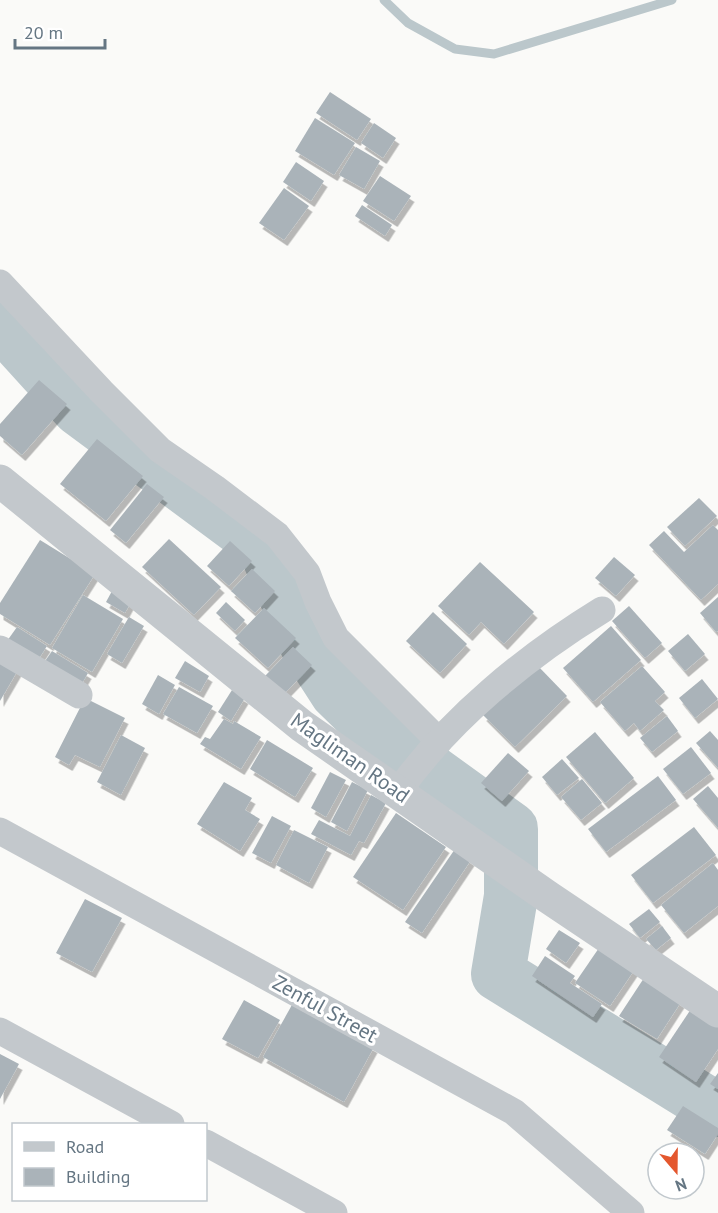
<svg xmlns="http://www.w3.org/2000/svg" width="718" height="1213" font-family="'PT Sans',sans-serif">
  <style>
    .lines { fill: none; stroke-linecap: round; stroke-linejoin: round }
    .stream { stroke: #bbc7cb; stroke-width: 9 }
    .river { stroke: #bbc7cb; stroke-width: 54 }
    .building { fill: #aab3b9; filter: url(#shadow) }
    .minor { stroke: #c3c8cc; stroke-width: 27 }
    .tertiary { stroke: #c3c8cc; stroke-width: 33 }
    .labels { text-anchor: middle; stroke-width: 6; stroke-linejoin: round; paint-order: stroke }
    .street-label { font-size: 21px; fill: #657683; stroke: #fff }
  </style>
  <defs>
    <filter id="shadow"><feDropShadow dx="3.5" dy="6" stdDeviation="0" flood-color="#0004"/></filter>
  </defs>
  <rect width="100%" height="100%" fill="#fafaf8"/>
  <g class="lines">
    <polyline class="stream" points="384,0 408,23 455,49 494,54 672,0"/>
    <polyline class="river" points="0,322 79,409 264,546 308,648 337,693 378,733 511,829 511,896 498,974 718,1110"/>
  </g>
  <g class="building">
    <polygon points="330,92 371,119 357,140 316,113"/>
    <polygon points="315,118 355,143 334,175 295,151"/>
    <polygon points="374,123 396,138 383,158 361,143"/>
    <polygon points="356,147 380,161 364,189 339,175"/>
    <polygon points="296,162 324,181 311,201 283,182"/>
    <polygon points="380,176 411,196 394,221 363,201"/>
    <polygon points="284,188 309,206 284,240 259,223"/>
    <polygon points="362,205 392,225 385,236 355,216"/>
    <polygon points="39,380 67,404 22,455 0,436 0,424"/>
    <polygon points="97,439 143,476 106,521 60,484"/>
    <polygon points="147,484 164,497 126,543 110,530"/>
    <polygon points="699,498 717,516 685,546 667,527"/>
    <polygon points="713,525 718,530 718,584 701,600 649,545 664,531 684,552"/>
    <polygon points="169,539 221,587 194,615 142,567"/>
    <polygon points="40,540 95,574 50,645 0,614 0,603"/>
    <polygon points="230,541 252,561 229,586 207,566"/>
    <polygon points="614,557 635,575 616,596 595,578"/>
    <polygon points="480,562 534,612 504,644 481,622 469,635 438,606"/>
    <polygon points="252,569 275,591 255,613 231,591"/>
    <polygon points="112,591 131,602 125,613 106,602"/>
    <polygon points="83,595 123,619 92,672 52,648"/>
    <polygon points="718,597 718,631 716,632 700,613"/>
    <polygon points="226,602 245,620 235,631 216,613"/>
    <polygon points="629,606 662,643 645,658 612,621"/>
    <polygon points="264,608 296,638 268,668 235,638"/>
    <polygon points="433,612 467,644 440,673 406,641"/>
    <polygon points="129,617 144,626 122,663 107,654"/>
    <polygon points="611,626 641,660 593,702 563,668"/>
    <polygon points="17,627 47,646 38,660 7,641"/>
    <polygon points="688,634 705,654 685,671 668,651"/>
    <polygon points="293,647 312,665 285,693 265,676"/>
    <polygon points="52,651 88,673 80,687 43,664"/>
    <polygon points="0,659 18,670 0,701"/>
    <polygon points="185,661 209,676 200,692 175,678"/>
    <polygon points="536,664 567,696 515,747 483,715"/>
    <polygon points="642,666 665,692 655,701 664,710 640,731 634,723 625,731 600,702"/>
    <polygon points="158,675 175,685 159,714 142,704"/>
    <polygon points="702,679 718,699 695,718 679,698"/>
    <polygon points="179,687 213,706 197,733 163,714"/>
    <polygon points="232,690 245,698 231,721 218,712"/>
    <polygon points="85,698 125,718 100,767 75,755 69,765 55,757"/>
    <polygon points="667,716 678,731 652,752 640,738"/>
    <polygon points="224,719 233,724 234,721 261,737 241,769 200,744 205,737 210,739"/>
    <polygon points="710,731 718,740 718,768 696,743"/>
    <polygon points="595,732 634,778 605,803 566,757"/>
    <polygon points="121,735 145,748 121,795 97,782"/>
    <polygon points="267,740 313,768 295,797 250,769"/>
    <polygon points="691,747 711,773 683,794 663,769"/>
    <polygon points="508,753 529,771 502,801 481,783"/>
    <polygon points="562,759 579,778 557,795 542,777"/>
    <polygon points="330,772 346,780 326,817 311,808"/>
    <polygon points="658,776 676,800 606,852 588,829"/>
    <polygon points="582,779 602,803 581,820 561,797"/>
    <polygon points="224,782 252,798 245,810 260,819 240,851 197,824"/>
    <polygon points="352,782 368,790 347,831 331,822"/>
    <polygon points="708,786 718,798 718,828 693,799"/>
    <polygon points="371,795 386,803 364,843 359,841 351,855 311,834 319,820 350,836"/>
    <polygon points="396,813 446,847 403,910 353,877"/>
    <polygon points="272,816 291,826 271,863 252,853"/>
    <polygon points="694,827 716,855 653,903 631,875"/>
    <polygon points="294,830 328,847 309,883 276,865"/>
    <polygon points="455,849 471,860 422,933 405,922"/>
    <polygon points="713,863 718,870 718,906 684,933 661,905"/>
    <polygon points="85,899 122,918 92,972 56,953"/>
    <polygon points="649,909 660,922 640,938 629,924"/>
    <polygon points="662,926 671,938 656,950 646,939"/>
    <polygon points="559,930 580,943 566,963 546,949"/>
    <polygon points="603,942 637,966 610,1006 575,983"/>
    <polygon points="545,956 575,976 570,983 602,1004 593,1017 532,976"/>
    <polygon points="644,978 681,1002 657,1039 619,1016"/>
    <polygon points="244,1000 280,1020 258,1058 222,1039"/>
    <polygon points="293,1003 374,1047 344,1102 263,1057"/>
    <polygon points="691,1009 718,1026 718,1049 696,1082 659,1057"/>
    <polygon points="0,1054 19,1064 0,1099"/>
    <polygon points="718,1073 718,1089 710,1084"/>
    <polygon points="683,1106 718,1128 718,1134 705,1154 667,1130"/>
  </g>
  <g class="lines">
    <g class="minor">
      <polyline points="0,283 102,392 160,450 215,488 277,535 307,573 318,602 336,638 439,741"/>
      <polyline points="0,649 79,695"/>
      <path d="M398,792c51,-73 129,-136 204,-182"/>
      <polyline points="0,831 514,1112 631,1213"/>
      <polyline points="0,1031 171,1124"/>
      <polyline points="206,1143 334,1213"/>
    </g>
    <polyline class="tertiary" points="0,481 302,726 548,897 718,1011"/>
  </g>
  <g class="labels">
    <g class="street-label">
      <text transform="translate(350 758) rotate(35)" y="7">Magliman Road</text>
      <text transform="translate(325 1009) rotate(29)" y="7">Zenful Street</text>
    </g>
  </g>
  <rect x="12" y="1123" width="195" height="78" fill="#ffffff" stroke="#c1c8cd" stroke-width="1.5"/>
  <rect x="24" y="1142" width="30" height="9" fill="#c3c8cc" stroke="#c1c8cd" stroke-width="1.5"/>
  <text x="66" y="1153" font-size="18" fill="#657683">Road</text>
  <rect x="24" y="1168" width="30" height="18" fill="#aab3b9" stroke="#c1c8cd" stroke-width="1.5"/>
  <text x="66" y="1183" font-size="18" fill="#657683">Building</text>
  <g transform="translate(676 1171) rotate(160)"><circle r="28" fill="#ffffff" stroke="#c1c8cd" stroke-width="1.5"/>
  <path d="M0-4.5L10 22L0 15L-10 22Z" fill="#e4572e"/>
  <text y="-9" font-size="16" font-weight="bold" text-anchor="middle" fill="#657683">N</text>
  </g>
  <path d="M15 39v9h90v-9" fill="none" stroke="#657683" stroke-width="3"/>
  <text x="24" y="39" font-size="18" fill="#657683" stroke="#ffffff" stroke-width="4.5" paint-order="stroke">20 m</text>
</svg>
